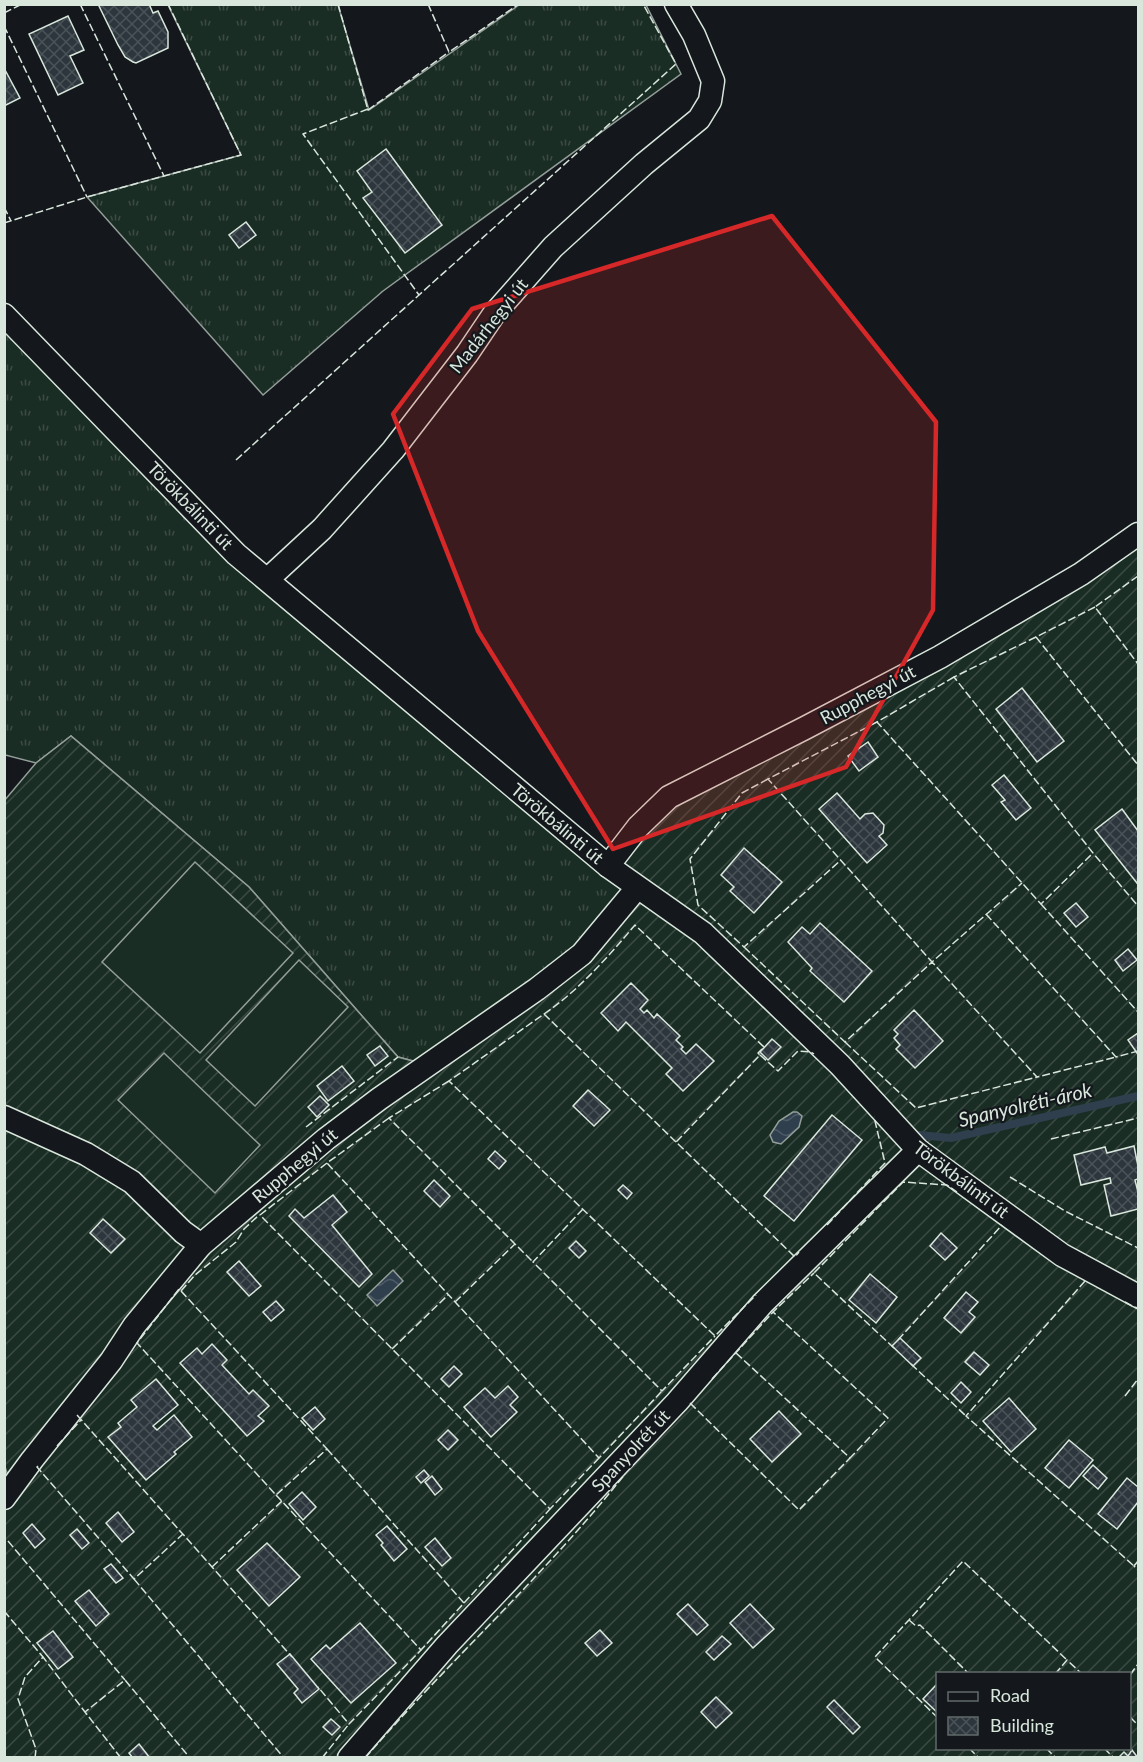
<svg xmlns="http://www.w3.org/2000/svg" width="1143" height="1762" font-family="Lato,sans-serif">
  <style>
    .grass { fill: url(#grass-tufts); stroke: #939e99; stroke-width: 1.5 }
    .garden { fill: url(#garden-furrows); stroke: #939e99; stroke-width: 1.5; fill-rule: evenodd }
    .pitch { fill: #1a2d24; stroke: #939e99; stroke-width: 1.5 }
    .water { fill: url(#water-waves); stroke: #939e99; stroke-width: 1.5 }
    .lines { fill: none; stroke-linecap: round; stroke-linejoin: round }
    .stream { stroke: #2f3f4d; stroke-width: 8 }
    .building { fill: url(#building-cross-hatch); stroke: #d8e6dc; stroke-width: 1.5 }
    .minor-casing { stroke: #d8e6dc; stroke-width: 25 }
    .minor { stroke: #14181c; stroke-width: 22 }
    .fence { stroke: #d8e6dc; stroke-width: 1.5; stroke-dasharray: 8 3; stroke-linecap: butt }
    .marked { fill: #d62828; fill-opacity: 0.2; stroke: #d62828; stroke-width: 4.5; stroke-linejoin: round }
    .labels { text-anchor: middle; stroke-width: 4.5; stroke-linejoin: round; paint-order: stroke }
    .street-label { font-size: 18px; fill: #d8e6dc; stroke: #14181c }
    .water-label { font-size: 20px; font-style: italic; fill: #d8e6dc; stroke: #14181c }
  </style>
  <defs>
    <pattern id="grass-tufts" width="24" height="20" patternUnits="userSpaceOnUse" patternTransform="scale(1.5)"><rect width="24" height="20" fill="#1a2d24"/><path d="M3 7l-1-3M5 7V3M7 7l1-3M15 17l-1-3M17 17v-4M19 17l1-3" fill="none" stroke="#3b4b43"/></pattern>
    <pattern id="garden-furrows" width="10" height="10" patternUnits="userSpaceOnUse" patternTransform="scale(1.5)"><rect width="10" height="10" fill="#1a2d24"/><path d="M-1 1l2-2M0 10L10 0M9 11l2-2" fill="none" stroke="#3b4b43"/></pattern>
    <pattern id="water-waves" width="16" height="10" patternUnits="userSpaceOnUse" patternTransform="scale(1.5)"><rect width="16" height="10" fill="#2f3f4d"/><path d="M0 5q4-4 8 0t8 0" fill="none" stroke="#4c5b66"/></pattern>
    <pattern id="building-cross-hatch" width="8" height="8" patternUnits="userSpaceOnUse" patternTransform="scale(1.5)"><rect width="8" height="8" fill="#2c363c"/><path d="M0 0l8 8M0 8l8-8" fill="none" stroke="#4a5358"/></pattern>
  </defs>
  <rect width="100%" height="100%" fill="#14181c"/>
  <g class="grass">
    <polygon points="168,5 338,5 369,110 519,5 646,5 681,74 383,291 263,395 87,197 241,155"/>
    <polygon points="4,315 236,554 637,888 582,954 428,1065 398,1057 249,887 71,736 36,763 5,755"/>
  </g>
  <path class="garden" d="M1138,534v1223h-1133l-1,-259 8,-10 -8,-24v-663l32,-38 35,-27 178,151 149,170 30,8 109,-76 100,-100 -29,-23 30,-39zM938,1674h192v74h-192z"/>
  <g class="pitch">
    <polygon points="195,862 293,953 200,1053 102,962"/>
    <polygon points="299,960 348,1007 255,1106 206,1060"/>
    <polygon points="164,1053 260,1145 215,1193 118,1100"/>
  </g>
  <g class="water">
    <polygon points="793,1112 797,1112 802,1116 799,1127 781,1144 773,1142 770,1135 779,1121"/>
    <polygon points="393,1270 403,1281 377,1306 367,1295"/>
  </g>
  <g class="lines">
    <polyline class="stream" points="919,1135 951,1138 1138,1096"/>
  </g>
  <g class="building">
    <polygon points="98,4 149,4 153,13 158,11 168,32 168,48 136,63 133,62 125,57 118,45"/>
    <polygon points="68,16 84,50 70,56 83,83 58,95 29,34"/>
    <polygon points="4,68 20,98 4,106"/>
    <polygon points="386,149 442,225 405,253 363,198 372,192 357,171"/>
    <polygon points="246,222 256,235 239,248 229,235"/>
    <polygon points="1022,688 1064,741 1037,762 996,709"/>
    <polygon points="868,742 878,757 859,771 848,756"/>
    <polygon points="1004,775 1031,808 1016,820 1001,802 1005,800 992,785"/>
    <polygon points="837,793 860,819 865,814 873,813 884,825 883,833 879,836 887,845 867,863 819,809"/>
    <polygon points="1122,809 1138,831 1138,881 1137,883 1095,830"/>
    <polygon points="744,848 782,882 754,913 730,891 734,887 721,875"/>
    <polygon points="1076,903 1088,917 1076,927 1064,913"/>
    <polygon points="820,923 872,971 844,1002 810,971 812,968 788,942 802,927 810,934"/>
    <polygon points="1128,949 1137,960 1123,971 1115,960"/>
    <polygon points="631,983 648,1000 640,1009 644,1013 647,1010 654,1018 657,1014 680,1036 676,1040 683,1047 681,1049 686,1054 696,1044 714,1061 683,1091 666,1074 672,1068 626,1022 618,1031 601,1013"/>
    <polygon points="914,1010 943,1041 915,1068 896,1049 900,1045 894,1038 898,1034 894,1030"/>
    <polygon points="1138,1033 1138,1052 1137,1053 1128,1040"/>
    <polygon points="772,1039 781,1047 768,1060 760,1052"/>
    <polygon points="380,1046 388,1056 375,1066 367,1055"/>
    <polygon points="342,1066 354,1081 328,1101 317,1086"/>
    <polygon points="588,1090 610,1110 594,1126 573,1106"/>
    <polygon points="320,1096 329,1105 317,1117 308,1107"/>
    <polygon points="832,1115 862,1140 794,1221 764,1196"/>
    <polygon points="1134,1146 1138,1166 1138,1179 1135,1180 1138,1192 1138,1209 1111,1216 1104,1185 1111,1183 1110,1178 1081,1185 1074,1155 1105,1147 1107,1153"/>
    <polygon points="495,1151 506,1161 499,1169 488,1159"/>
    <polygon points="434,1180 450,1196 440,1207 424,1191"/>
    <polygon points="623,1185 632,1193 627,1199 618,1190"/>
    <polygon points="333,1195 347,1212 332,1225 372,1274 359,1287 289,1216 295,1209 304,1218"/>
    <polygon points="103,1219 125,1239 111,1253 90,1233"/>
    <polygon points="941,1233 957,1248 945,1260 930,1246"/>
    <polygon points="576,1241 586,1251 579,1258 569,1248"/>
    <polygon points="239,1261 261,1286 249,1296 227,1272"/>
    <polygon points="870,1274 897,1297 876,1323 849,1300"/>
    <polygon points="966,1292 978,1302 969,1312 975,1317 961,1333 944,1318"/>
    <polygon points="276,1301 284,1310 271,1321 263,1312"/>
    <polygon points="900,1338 921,1358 913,1366 892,1346"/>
    <polygon points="212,1344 227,1360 222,1365 249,1394 253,1390 269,1406 258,1416 264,1421 247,1436 180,1363 197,1348 202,1354"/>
    <polygon points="974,1352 989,1365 980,1375 965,1362"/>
    <polygon points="454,1366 462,1374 449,1387 441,1379"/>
    <polygon points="156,1379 178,1405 153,1426 157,1430 174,1415 192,1437 174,1452 176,1454 146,1480 108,1437 121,1427 118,1423 137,1407 131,1400"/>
    <polygon points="961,1382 971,1392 961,1403 951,1393"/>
    <polygon points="508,1386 518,1397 510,1405 517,1412 491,1437 464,1407 485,1388 495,1398"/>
    <polygon points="1009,1398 1036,1429 1011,1452 983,1421"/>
    <polygon points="315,1407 325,1419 313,1430 302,1418"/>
    <polygon points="779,1411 801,1434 772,1462 750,1439"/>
    <polygon points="448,1430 458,1440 448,1450 438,1440"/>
    <polygon points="1069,1440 1093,1460 1069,1488 1045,1468"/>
    <polygon points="1093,1465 1107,1478 1098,1489 1083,1476"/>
    <polygon points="424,1470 429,1476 421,1483 416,1477"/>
    <polygon points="432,1476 442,1489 435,1495 425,1482"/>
    <polygon points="1127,1478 1138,1487 1138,1502 1117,1529 1098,1514"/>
    <polygon points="302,1492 316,1507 303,1520 289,1504"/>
    <polygon points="118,1512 134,1532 122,1542 106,1523"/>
    <polygon points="32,1524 45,1539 35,1548 23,1533"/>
    <polygon points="387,1526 407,1549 394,1561 381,1545 383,1543 376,1535"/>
    <polygon points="77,1529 89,1543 82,1549 70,1535"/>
    <polygon points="435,1538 451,1558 442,1566 425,1547"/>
    <polygon points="267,1543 300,1577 269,1606 237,1570"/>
    <polygon points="111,1564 123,1578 116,1583 104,1569"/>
    <polygon points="89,1590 109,1614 96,1626 75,1601"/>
    <polygon points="688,1604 708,1625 697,1635 677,1614"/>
    <polygon points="750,1604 774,1629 753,1648 730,1623"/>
    <polygon points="360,1623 396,1663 351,1703 311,1659 326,1645 330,1649"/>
    <polygon points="600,1630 612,1643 597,1656 585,1643"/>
    <polygon points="53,1631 73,1657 58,1669 37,1643"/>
    <polygon points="722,1636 731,1644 714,1660 706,1652"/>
    <polygon points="290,1654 319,1689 302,1703 294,1693 298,1689 277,1664"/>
    <polygon points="938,1683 938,1713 923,1699"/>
    <polygon points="716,1697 732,1713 716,1728 701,1712"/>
    <polygon points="834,1700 860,1727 853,1734 827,1707"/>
    <polygon points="331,1719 340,1727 332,1735 323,1727"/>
    <polygon points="139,1744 150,1758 133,1758 129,1753"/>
    <polygon points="1132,1750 1138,1758 1119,1757 1124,1752 1128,1756"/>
  </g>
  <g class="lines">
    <defs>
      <g id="minor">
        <polyline points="4,315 236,554 608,866 703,933 840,1065 918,1150 1062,1255 1138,1296"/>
        <polyline points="268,579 322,529 393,450 467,354 494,314 553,247 644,164 699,119 710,101 713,81 694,35 676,4"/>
        <polyline points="608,866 638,827 669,797 805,728 940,657 1081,574 1138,534"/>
        <polyline points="4,1117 86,1154 132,1182 183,1232 201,1245"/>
        <polyline points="4,1498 32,1460 111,1361 134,1326 201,1245 326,1139 379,1099 537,989 582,954 637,888"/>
        <polyline points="349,1758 447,1645 677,1402 762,1304 918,1150"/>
      </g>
    </defs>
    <use href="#minor" class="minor-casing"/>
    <use href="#minor" class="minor"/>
    <g class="fence">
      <polyline points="80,4 164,176"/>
      <polyline points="338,4 368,110 449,52"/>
      <polyline points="428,4 449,52 519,4"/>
      <polyline points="4,13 22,4"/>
      <polyline points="4,26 87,197"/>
      <polyline points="368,109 303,134 419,295 676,64 643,4"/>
      <polyline points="4,207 11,221"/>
      <polyline points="4,223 87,197 241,155 168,4"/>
      <polyline points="236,460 419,295"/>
      <polyline points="1138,576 1095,607 1138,664"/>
      <polyline points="1095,607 1036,637 1138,765"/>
      <polyline points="1036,637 954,677 1093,853 1138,906"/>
      <polyline points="954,677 877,722 1041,904 1093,853"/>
      <polyline points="877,722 768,779 932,962 1022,883"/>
      <polyline points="768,779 742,793 690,859 698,905 744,947 841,860"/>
      <polyline points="1041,904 1138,1012"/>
      <polyline points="986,914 1116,1057 1138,1051"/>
      <polyline points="744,947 845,1042 932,962 1037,1077 1116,1057"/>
      <path d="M544,1014c35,-24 63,-56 91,-89l129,122 -6,6 2,2 -84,87 119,115 4,-5"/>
      <polyline points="845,1042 916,1108 1037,1077"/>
      <polyline points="760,1055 778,1071 798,1051 811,1052 814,1054"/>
      <polyline points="449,1081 389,1118 533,1262"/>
      <polyline points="389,1118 327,1163 599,1458 662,1391"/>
      <polyline points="306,1127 398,1057"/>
      <polyline points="1051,1139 1138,1118"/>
      <polyline points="676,1142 544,1014 449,1081 715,1336 756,1295"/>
      <polyline points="327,1163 260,1215 550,1509 599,1458"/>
      <polyline points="1010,1177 1065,1211 1138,1248"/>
      <polyline points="583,1209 533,1262 662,1391 715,1336"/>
      <polyline points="827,1225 885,1163 874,1117"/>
      <polyline points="1085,1281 966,1416 1134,1566"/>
      <polyline points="181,1291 327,1449 276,1495 137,1343 179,1289 181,1291 195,1275 236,1242 244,1229 259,1215"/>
      <polyline points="455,1302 515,1244"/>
      <polyline points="1125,1302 1138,1309"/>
      <polyline points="898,1340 1002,1225"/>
      <polyline points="894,1348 814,1273 903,1182 947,1185 957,1192"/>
      <polyline points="392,1349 448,1295"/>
      <polyline points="736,1353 850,1458 888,1418 773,1312"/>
      <polyline points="911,1364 966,1416"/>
      <polyline points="712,1379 773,1312 814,1273"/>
      <polyline points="1125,1396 1138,1379"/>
      <polyline points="690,1403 799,1510 850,1458"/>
      <polyline points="77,1415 292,1657"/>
      <polyline points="57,1446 81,1420"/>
      <polyline points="327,1449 464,1603 421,1650"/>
      <polyline points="38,1466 37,1467 134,1579 183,1534"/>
      <polyline points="276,1495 421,1650 349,1724 318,1687"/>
      <polyline points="8,1541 125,1680"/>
      <polyline points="1138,1561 1134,1566 1138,1570"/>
      <polyline points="212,1567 282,1501"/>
      <polyline points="134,1579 284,1758"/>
      <polyline points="464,1603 550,1509"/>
      <polyline points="4,1611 43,1657"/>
      <polyline points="909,1620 916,1626 920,1625 969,1674"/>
      <polyline points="1055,1674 1067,1660 1082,1674"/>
      <polyline points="1130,1675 1138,1664"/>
      <polyline points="1130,1717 1138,1725"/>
      <polyline points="938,1718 875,1657 963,1561 1067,1660"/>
      <polyline points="969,1748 979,1758"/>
      <polyline points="1046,1748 1056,1758"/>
      <polyline points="1104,1748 1114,1758"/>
      <polyline points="35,1758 36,1749 18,1699 25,1677 43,1657 85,1712"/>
      <polyline points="121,1758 85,1712 125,1680 190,1758"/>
      <polyline points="322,1758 349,1724"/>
      <path d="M365,1758c84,-97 180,-183 260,-284"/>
    </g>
  </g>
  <path class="marked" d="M772,216l164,206 -3,188 -87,157 -233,82 -135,-218 -85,-217 79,-105z"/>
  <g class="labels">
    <g class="street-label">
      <text transform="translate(489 326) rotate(-52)" y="6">Madárhegyi út</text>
      <text transform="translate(190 506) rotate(46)" y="6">Törökbálinti út</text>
      <text transform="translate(868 695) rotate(-28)" y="6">Rupphegyi út</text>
      <text transform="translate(557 824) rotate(40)" y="6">Törökbálinti út</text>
      <text transform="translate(295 1166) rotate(-40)" y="6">Rupphegyi út</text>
      <text transform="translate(961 1180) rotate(37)" y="6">Törökbálinti út</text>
      <text transform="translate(631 1451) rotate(-47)" y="6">Spanyolrét út</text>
    </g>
    <g class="water-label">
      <text transform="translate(1025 1105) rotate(-13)" y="7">Spanyolréti-árok</text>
    </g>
  </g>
  <rect width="1143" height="1762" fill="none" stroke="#d8e6dc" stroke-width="12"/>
  <rect x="936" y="1672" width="195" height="78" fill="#14181c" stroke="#626a69" stroke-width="1.5"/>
  <rect x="948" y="1692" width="30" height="9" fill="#14181c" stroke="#626a69" stroke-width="1.5"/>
  <text x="990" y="1702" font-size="18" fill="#d8e6dc">Road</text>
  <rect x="948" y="1717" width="30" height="18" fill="url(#building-cross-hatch)" stroke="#626a69" stroke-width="1.5"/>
  <text x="990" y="1732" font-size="18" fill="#d8e6dc">Building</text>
</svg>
